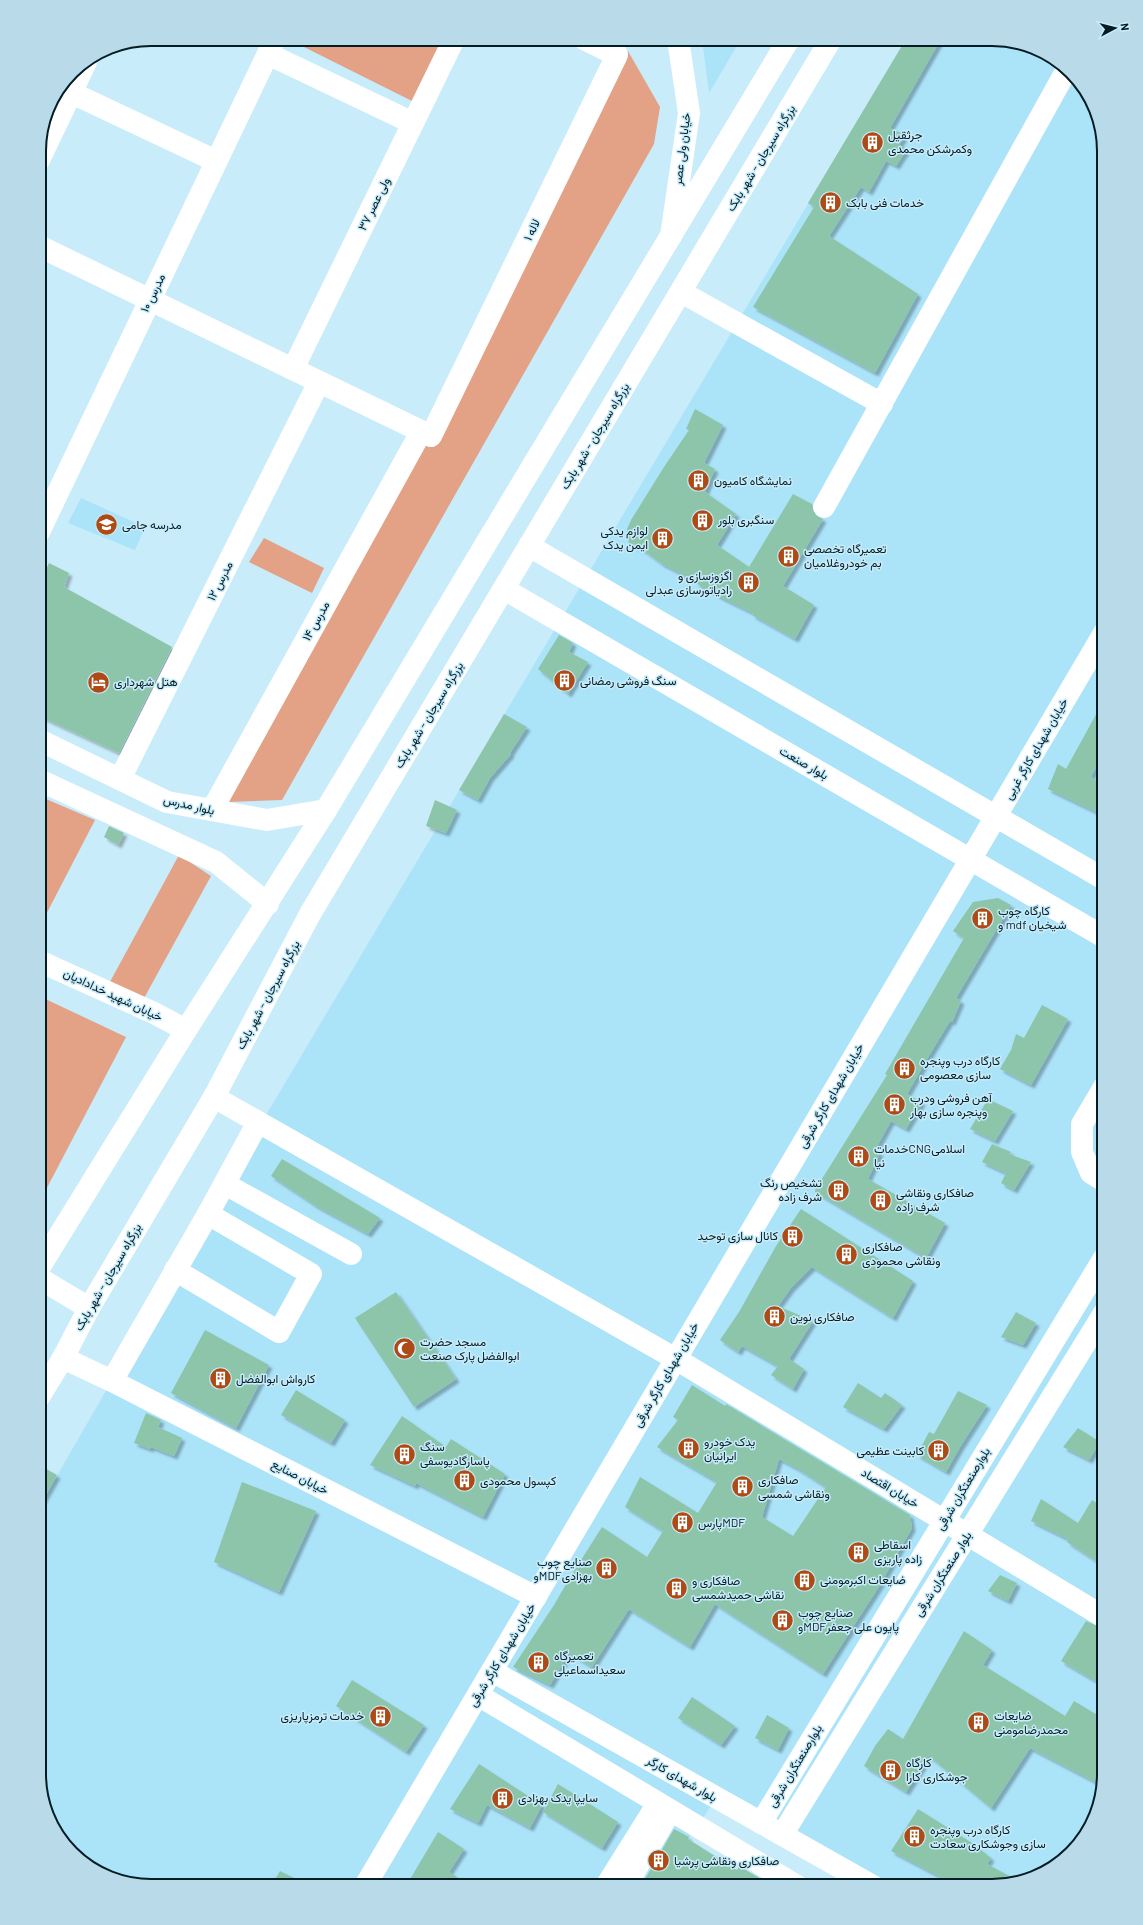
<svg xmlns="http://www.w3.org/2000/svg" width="1143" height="1925" font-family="Barlow,Vazirmatn,sans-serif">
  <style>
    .built { fill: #abe3f8 }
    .green { fill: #e3a186 }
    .building { fill: #8dc5ab; fill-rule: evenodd; filter: url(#shadow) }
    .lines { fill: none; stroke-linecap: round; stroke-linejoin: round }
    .minor { stroke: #fff; stroke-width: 22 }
    .major { stroke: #fff; stroke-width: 22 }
    .highway { stroke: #fff; stroke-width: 22 }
    .labels { text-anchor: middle; stroke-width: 3; stroke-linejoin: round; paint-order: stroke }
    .poi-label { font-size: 12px; fill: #041d25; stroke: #c9ecfa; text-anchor: start }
    .street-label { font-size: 12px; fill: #041d25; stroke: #c9ecfa }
    .rim { fill: none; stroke: #041d25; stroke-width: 2 }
  </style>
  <defs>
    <filter id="shadow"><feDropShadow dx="3.5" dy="3.5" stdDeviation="1" flood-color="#0004"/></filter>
  </defs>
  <rect width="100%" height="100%" fill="#c9ecfa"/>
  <g class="built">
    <polygon points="702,39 741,39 709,93"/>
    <polygon points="906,39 999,39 1054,58 1093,102 1104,151 1104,1774 1085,1836 1041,1875 992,1886 878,1886 719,1795 655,1886 144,1886 89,1867 50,1823 39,1774 39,1507 225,1184"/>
    <polygon points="81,498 145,527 135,550 68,523"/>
  </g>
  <g class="green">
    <polygon points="298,39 353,39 367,46 371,39 443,39 412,101 296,43"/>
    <polygon points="628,51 660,107 654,144 282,800 227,802 414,456"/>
    <polygon points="264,538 324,568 312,593 249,562"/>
    <polygon points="39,796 95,820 39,928"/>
    <polygon points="179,855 211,876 137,1011 105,991"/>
    <polygon points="39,996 126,1037 39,1203"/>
  </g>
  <g class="building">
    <polygon points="906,39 941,39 890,128 905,135 899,145 907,149 896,166 886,161 869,192 861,187 829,236 918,294 875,373 753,307 814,207 808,203"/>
    <polygon points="695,409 723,425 704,463 715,469 705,492 736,514 717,545 749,567 793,494 812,504 814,514 823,519 783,586 814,605 795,639 752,615 753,613 720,597 696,583 697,581 662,564 643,550 629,544 627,529 631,520 664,467 689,430 686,429"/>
    <polygon points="49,563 69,573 64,587 172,647 119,753 39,716 39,585"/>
    <polygon points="559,635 573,643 569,652 588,662 568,694 538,669"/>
    <polygon points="1104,700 1104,752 1091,777 1104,786 1104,802 1096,812 1048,789 1058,764 1066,769"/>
    <polygon points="504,714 527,727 510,753 511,754 490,778 478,800 459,790"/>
    <polygon points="435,800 457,810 446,833 426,826"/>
    <polygon points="109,826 124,833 118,845 104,837"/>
    <polygon points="998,898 1011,905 956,998 961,1001 952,1022 950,1021 930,1054 907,1094 922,1102 906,1129 891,1121 875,1150 880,1153 868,1179 945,1223 926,1258 815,1192 815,1190 887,1075 885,1074 964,938 953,931 973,902"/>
    <polygon points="1042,1005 1068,1019 1031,1085 1000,1069 1011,1050 1016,1034 1024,1038"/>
    <polygon points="988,1099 1013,1111 995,1141 970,1129"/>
    <polygon points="992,1144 1011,1152 1009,1154 1031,1162 1014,1190 1001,1183 1006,1173 982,1162"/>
    <polygon points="282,1159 380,1218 368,1234 316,1206 271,1176"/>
    <polygon points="801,1209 913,1281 893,1318 812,1267 791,1288 778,1306 813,1321 789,1359 804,1369 793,1389 771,1375 778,1366 742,1346 738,1352 720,1340 739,1312 776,1246"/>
    <polygon points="396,1292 456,1379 414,1407 355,1318"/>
    <polygon points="1016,1312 1036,1323 1023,1345 1001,1337"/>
    <polygon points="205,1330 269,1365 236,1428 171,1393"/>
    <polygon points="858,1383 881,1398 885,1393 902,1405 884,1429 843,1407"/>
    <path d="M692,1385l33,21 1,-2 184,111 2,13 -34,60 -29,45 -26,41 -108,-70 -25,43 -61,-38 -37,58 -23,-14 -19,32 -37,-18 41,-62 15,-26 33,-52 45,30 16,-26 -38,-24 15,-30 58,36 19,-31 -60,-35 21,-27 -5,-3zM779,1459l19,10 28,18 -33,49 -31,-19z"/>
    <polygon points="296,1390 345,1420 331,1443 281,1415"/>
    <polygon points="958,1391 987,1405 960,1447 946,1472 917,1455 929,1432 934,1434"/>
    <polygon points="146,1413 161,1420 158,1427 182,1438 174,1456 151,1447 150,1449 134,1443"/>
    <polygon points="402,1416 446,1447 451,1439 505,1474 483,1517 416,1483 415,1486 370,1465"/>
    <polygon points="1078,1428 1100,1442 1089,1460 1063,1447"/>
    <polygon points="39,1465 57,1475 39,1507"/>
    <polygon points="242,1482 316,1511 279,1592 214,1562"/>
    <polygon points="1041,1499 1078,1523 1092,1500 1104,1508 1104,1566 1067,1542 1068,1539 1031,1521"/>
    <polygon points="1000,1575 1017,1583 1008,1601 988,1591"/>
    <polygon points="1086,1621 1104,1629 1104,1686 1061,1661"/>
    <polygon points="964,1631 992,1650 983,1665 1065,1716 1074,1701 1104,1719 1104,1774 1101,1785 1030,1748 991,1808 929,1756 906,1792 864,1766 875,1746 888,1729 903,1739"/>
    <polygon points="352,1680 424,1725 406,1752 336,1706"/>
    <polygon points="692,1697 735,1726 721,1745 678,1718"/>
    <polygon points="767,1715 789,1728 778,1750 755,1738"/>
    <polygon points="479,1764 542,1805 530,1828 487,1805 478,1823 450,1809"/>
    <polygon points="558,1784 618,1822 602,1848 543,1812"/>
    <polygon points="918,1809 972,1843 991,1858 987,1864 1017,1880 992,1886 958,1886 891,1851"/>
    <polygon points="674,1829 689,1837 688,1839 737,1870 739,1866 773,1886 641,1886"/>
    <polygon points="438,1832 464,1849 449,1872 471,1886 406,1886"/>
    <polygon points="280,1871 310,1886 271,1886"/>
  </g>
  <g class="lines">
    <g class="minor">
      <polyline points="268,54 413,123"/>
      <polyline points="72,93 216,161"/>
      <polyline points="39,160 86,62"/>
      <polyline points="39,246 431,436 617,55 584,39"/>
      <polyline points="681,292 882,404"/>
      <polyline points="293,369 454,39"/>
      <polyline points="824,507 1066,71"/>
      <polyline points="39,532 275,39"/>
      <polyline points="529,546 1104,879"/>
      <polyline points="504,589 1104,937"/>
      <polyline points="39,740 167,802 267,820 326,810"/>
      <polyline points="120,779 319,382"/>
      <polyline points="39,780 216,862 268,904"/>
      <polyline points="212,810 421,432"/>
      <polyline points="39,961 154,1013 186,1030"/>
      <polyline points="214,1097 676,1359 1104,1617"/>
      <polyline points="1104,1181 1091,1173 1082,1152 1082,1124 1104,1087"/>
      <polyline points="225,1184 351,1254"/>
      <polyline points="175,1270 279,1332 311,1274 208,1214"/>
      <polyline points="63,1358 112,1381 536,1597"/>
      <polyline points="112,1381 208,1214 258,1122"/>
      <polyline points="492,1671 873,1886"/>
      <polyline points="478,1695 797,1886"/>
      <polyline points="761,1823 1104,1258"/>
      <polyline points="782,1835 1104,1313"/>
      <polyline points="365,1886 1104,633"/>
      <polyline points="606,1886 658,1803"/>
      <polyline points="626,1886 667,1817"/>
    </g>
    <polyline class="major" points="671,236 689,113 678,39"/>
    <g class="highway">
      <polyline points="39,1268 186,1030 326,810 789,39"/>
      <polyline points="39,1278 89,1308"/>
      <polyline points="39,1397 63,1358 89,1308 214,1097 310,914 831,39"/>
    </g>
  </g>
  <defs>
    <symbol id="building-disc" viewBox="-11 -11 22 22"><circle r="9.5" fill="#ae4a15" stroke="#c9ecfa"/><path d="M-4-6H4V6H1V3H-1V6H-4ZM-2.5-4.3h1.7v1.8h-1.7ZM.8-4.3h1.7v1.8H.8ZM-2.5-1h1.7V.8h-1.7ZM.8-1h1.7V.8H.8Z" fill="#fff"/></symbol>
    <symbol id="school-disc" viewBox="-11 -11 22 22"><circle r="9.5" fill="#ae4a15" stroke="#c9ecfa"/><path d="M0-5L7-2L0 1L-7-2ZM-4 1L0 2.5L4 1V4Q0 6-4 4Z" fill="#fff"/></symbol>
    <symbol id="hotel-disc" viewBox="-11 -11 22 22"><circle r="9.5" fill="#ae4a15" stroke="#c9ecfa"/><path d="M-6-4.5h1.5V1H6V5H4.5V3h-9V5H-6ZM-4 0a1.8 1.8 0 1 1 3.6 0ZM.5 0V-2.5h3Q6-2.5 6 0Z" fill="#fff"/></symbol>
    <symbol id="mosque-disc" viewBox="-11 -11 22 22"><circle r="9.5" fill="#ae4a15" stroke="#c9ecfa"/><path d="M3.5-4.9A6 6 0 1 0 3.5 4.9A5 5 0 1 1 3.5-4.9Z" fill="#fff"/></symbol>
  </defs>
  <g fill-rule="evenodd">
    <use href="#building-disc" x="860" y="130" width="25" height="25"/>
    <use href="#building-disc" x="818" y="190" width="25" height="25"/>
    <use href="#building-disc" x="686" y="468" width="25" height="25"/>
    <use href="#building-disc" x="690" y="508" width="25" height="25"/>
    <use href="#school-disc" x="94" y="512" width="25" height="25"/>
    <use href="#building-disc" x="650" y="526" width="25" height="25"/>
    <use href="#building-disc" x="776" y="544" width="25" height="25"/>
    <use href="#building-disc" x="736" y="570" width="25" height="25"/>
    <use href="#building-disc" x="552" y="668" width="25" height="25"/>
    <use href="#hotel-disc" x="86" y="670" width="25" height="25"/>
    <use href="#building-disc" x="970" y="906" width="25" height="25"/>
    <use href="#building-disc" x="892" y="1056" width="25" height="25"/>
    <use href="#building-disc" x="882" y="1092" width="25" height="25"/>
    <use href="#building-disc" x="846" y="1144" width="25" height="25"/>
    <use href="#building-disc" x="826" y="1178" width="25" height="25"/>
    <use href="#building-disc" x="868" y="1188" width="25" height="25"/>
    <use href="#building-disc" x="780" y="1224" width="25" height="25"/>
    <use href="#building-disc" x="834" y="1242" width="25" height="25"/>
    <use href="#building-disc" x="762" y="1304" width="25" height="25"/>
    <use href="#mosque-disc" x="392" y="1336" width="25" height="25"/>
    <use href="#building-disc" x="208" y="1366" width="25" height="25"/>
    <use href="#building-disc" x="676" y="1436" width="25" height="25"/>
    <use href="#building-disc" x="926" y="1438" width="25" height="25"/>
    <use href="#building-disc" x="392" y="1442" width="25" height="25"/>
    <use href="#building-disc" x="452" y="1468" width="25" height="25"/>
    <use href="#building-disc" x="730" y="1474" width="25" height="25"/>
    <use href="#building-disc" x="670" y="1510" width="25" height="25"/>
    <use href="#building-disc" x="846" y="1540" width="25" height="25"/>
    <use href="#building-disc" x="594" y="1556" width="25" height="25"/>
    <use href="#building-disc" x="792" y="1568" width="25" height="25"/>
    <use href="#building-disc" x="664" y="1576" width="25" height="25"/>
    <use href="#building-disc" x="770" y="1608" width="25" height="25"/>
    <use href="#building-disc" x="526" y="1650" width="25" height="25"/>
    <use href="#building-disc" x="368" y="1704" width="25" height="25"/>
    <use href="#building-disc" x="966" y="1710" width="25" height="25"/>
    <use href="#building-disc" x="878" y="1758" width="25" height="25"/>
    <use href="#building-disc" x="490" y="1786" width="25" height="25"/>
    <use href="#building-disc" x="902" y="1824" width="25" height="25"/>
    <use href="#building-disc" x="646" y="1848" width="25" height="25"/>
  </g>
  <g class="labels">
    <g class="poi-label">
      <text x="888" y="139">جرثقیل<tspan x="888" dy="14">وکمرشکن محمدی</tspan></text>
      <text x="846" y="207">خدمات فنی بابک</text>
      <text x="714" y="485">نمایشگاه کامیون</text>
      <text x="718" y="524">سنگبری بلور</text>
      <text x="122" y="529">مدرسه جامی</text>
      <text x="648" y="535" text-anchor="end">لوازم یدکی<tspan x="648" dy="14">ایمن یدک</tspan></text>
      <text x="804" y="553">تعمیرگاه تخصصی<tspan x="804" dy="14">بم خودروغلامیان</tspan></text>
      <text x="732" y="580" text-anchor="end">اگزوزسازی و<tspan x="732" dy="14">رادیاتورسازی عبدلی</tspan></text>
      <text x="580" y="685">سنگ فروشی رمضانی</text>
      <text x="114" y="686">هتل شهرداری</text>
      <text x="998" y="915">کارگاه چوب<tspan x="998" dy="14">و mdf شیخیان</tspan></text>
      <text x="920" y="1065">کارگاه درب وپنجره<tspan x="920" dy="14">سازی معصومی</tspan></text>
      <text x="910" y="1102">آهن فروشی ودرب<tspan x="910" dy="14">وپنجره سازی بهار</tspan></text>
      <text x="874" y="1153">خدماتCNGاسلامی<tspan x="874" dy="14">نیا</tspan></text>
      <text x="822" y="1187" text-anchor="end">تشخیص رنگ<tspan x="822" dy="14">شرف زاده</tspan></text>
      <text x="896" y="1197">صافکاری ونقاشی<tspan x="896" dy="14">شرف زاده</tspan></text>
      <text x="778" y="1240" text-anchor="end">کانال سازی توحید</text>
      <text x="862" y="1251">صافکاری<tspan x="862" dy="14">ونقاشی محمودی</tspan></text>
      <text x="790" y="1321">صافکاری نوین</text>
      <text x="420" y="1346">مسجد حضرت<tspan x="420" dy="14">ابوالفضل پارک صنعت</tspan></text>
      <text x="236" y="1383">کارواش ابوالفضل</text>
      <text x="704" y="1446">یدک خودرو<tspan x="704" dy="14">ایرانیان</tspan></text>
      <text x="420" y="1451">سنگ<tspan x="420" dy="14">پاسارگادیوسفی</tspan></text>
      <text x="924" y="1455" text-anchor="end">کابینت عظیمی</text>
      <text x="758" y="1484">صافکاری<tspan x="758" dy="14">ونقاشی شمسی</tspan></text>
      <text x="480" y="1485">کپسول محمودی</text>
      <text x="698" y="1527">پارسMDF</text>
      <text x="874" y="1549">اسقاطی<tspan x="874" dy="14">زاده پاریزی</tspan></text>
      <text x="592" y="1566" text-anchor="end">صنایع چوب<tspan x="592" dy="14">وMDFبهزادی</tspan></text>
      <text x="820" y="1584">ضایعات اکبرمومنی</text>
      <text x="692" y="1585">صافکاری و<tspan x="692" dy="14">نقاشی حمیدشمسی</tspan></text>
      <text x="798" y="1617">صنایع چوب<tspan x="798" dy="14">وMDFپایون علی جعفر</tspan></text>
      <text x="554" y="1660">تعمیرگاه<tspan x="554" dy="14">سعیداسماعیلی</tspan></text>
      <text x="364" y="1720" text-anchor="end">خدمات ترمزپاریزی</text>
      <text x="994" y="1720">ضایعات<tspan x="994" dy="14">محمدرضامومنی</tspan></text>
      <text x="906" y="1767">کارگاه<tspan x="906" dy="14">جوشکاری کارا</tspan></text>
      <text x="518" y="1802">سایپا یدک بهزادی</text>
      <text x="930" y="1834">کارگاه درب وپنجره<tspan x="930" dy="14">سازی وجوشکاری سعادت</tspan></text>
      <text x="674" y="1865">صافکاری ونقاشی پرشیا</text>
    </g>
    <g class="street-label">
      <text transform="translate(682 149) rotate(-83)" y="4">خیابان ولی عصر</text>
      <text transform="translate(761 158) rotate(-59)" y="4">بزرگراه سیرجان - شهر بابک</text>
      <text transform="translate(374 204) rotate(-64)" y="4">ولی عصر ۳۷</text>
      <text transform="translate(532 230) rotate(-64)" y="4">لاله ۱</text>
      <text transform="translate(153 293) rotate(-64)" y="4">مدرس ۱۰</text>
      <text transform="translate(595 436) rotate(-59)" y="4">بزرگراه سیرجان - شهر بابک</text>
      <text transform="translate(220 581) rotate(-63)" y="4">مدرس ۱۲</text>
      <text transform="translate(316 621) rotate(-61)" y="4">مدرس ۱۴</text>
      <text transform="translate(429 715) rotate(-59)" y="4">بزرگراه سیرجان - شهر بابک</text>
      <text transform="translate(1036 749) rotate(-60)" y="4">خیابان شهدای کارگر غربی</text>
      <text transform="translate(804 763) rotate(30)" y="4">بلوار صنعت</text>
      <text transform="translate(189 805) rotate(13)" y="4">بلوار مدرس</text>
      <text transform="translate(113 995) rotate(25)" y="4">خیابان شهید خدادادیان</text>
      <text transform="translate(268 995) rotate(-62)" y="4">بزرگراه سیرجان - شهر بابک</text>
      <text transform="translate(831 1096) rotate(-60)" y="4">خیابان شهدای کارگر شرقی</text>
      <text transform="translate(108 1277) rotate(-60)" y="4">بزرگراه سیرجان - شهر بابک</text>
      <text transform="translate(666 1375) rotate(-60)" y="4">خیابان شهدای کارگر شرقی</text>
      <text transform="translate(300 1477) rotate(27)" y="4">خیابان صنایع</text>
      <text transform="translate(890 1488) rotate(31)" y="4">خیابان اقتصاد</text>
      <text transform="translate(963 1489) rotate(-59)" y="4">بلوارصنعتگران شرقی</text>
      <text transform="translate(943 1574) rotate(-58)" y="4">بلوار صنعتگران شرقی</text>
      <text transform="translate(502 1655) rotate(-59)" y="4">خیابان شهدای کارگر شرقی</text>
      <text transform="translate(795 1766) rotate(-59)" y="4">بلوارصنعتگران شرقی</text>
      <text transform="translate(682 1779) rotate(30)" y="4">بلوار شهدای کارگر</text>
    </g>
  </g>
  <path d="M0 0H1143V1925H0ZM151 46H992A105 105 0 0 1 1097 151V1774A105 105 0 0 1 992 1879H151A105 105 0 0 1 46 1774V151A105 105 0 0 1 151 46Z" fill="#b9dbe9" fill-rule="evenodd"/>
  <path class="rim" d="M151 46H992A105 105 0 0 1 1097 151V1774A105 105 0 0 1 992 1879H151A105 105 0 0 1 46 1774V151A105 105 0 0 1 151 46Z"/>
  <g transform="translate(1115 28) rotate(83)" stroke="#c9ecfa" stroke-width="3" paint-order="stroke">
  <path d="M0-3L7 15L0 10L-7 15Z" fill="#041d25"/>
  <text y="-6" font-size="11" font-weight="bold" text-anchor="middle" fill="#041d25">N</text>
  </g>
</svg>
